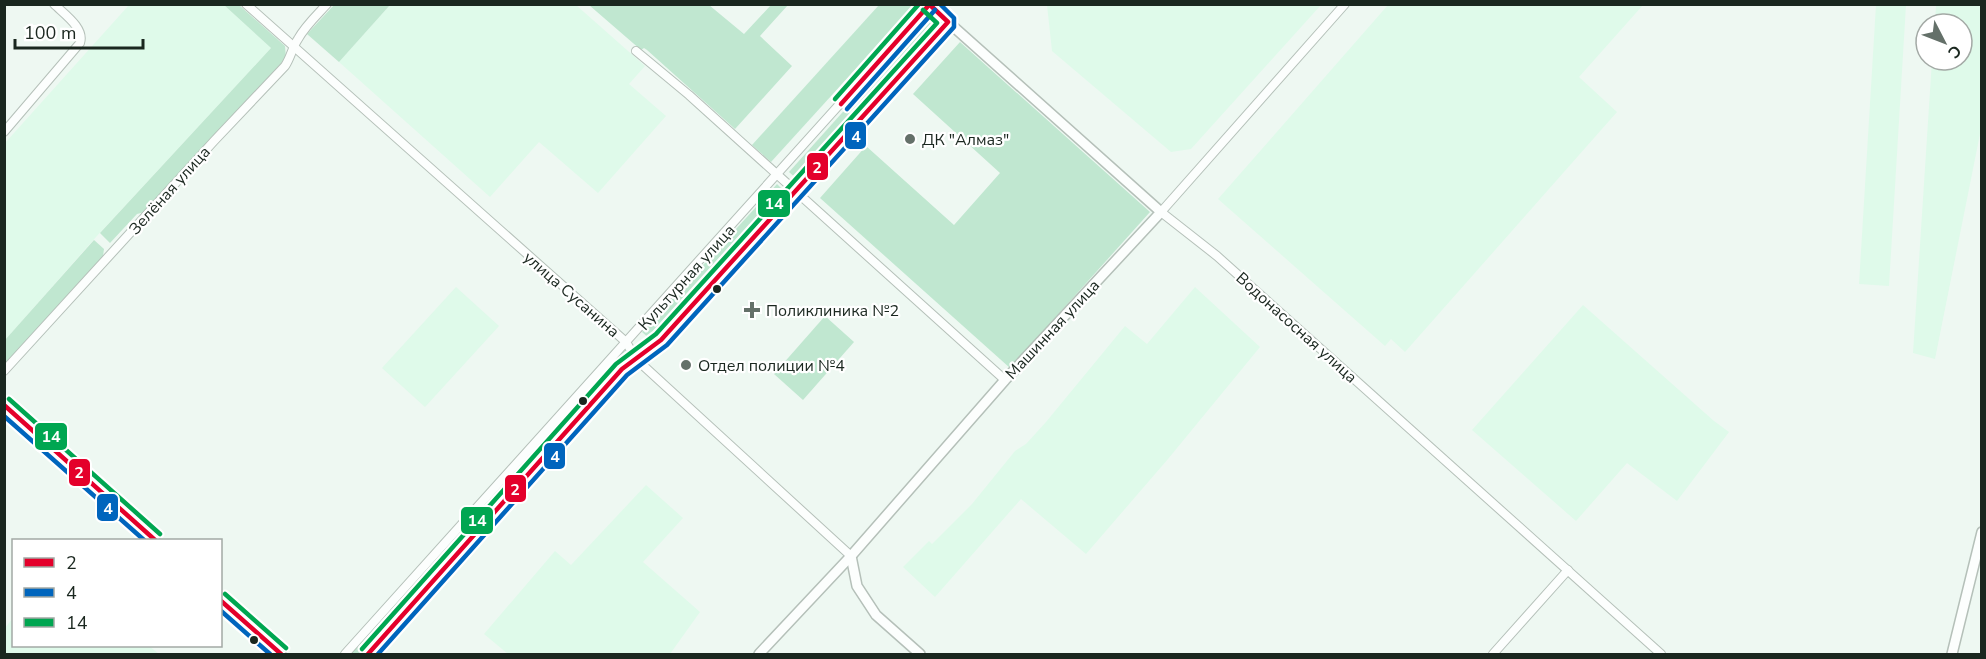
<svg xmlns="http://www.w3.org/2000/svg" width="1986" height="659" font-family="'Nunito Sans',sans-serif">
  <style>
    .built { fill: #dffaea }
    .green { fill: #c0e7d0 }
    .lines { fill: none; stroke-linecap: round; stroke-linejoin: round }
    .minor-casing { stroke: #b5c0b9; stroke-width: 10 }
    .tertiary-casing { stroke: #b5c0b9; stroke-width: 12 }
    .minor { stroke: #fcfefd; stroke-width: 8 }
    .tertiary { stroke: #fcfefd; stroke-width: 9 }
    .bus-1-casing { stroke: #fff; stroke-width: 9 }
    .bus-2-casing { stroke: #fff; stroke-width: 9 }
    .bus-3-casing { stroke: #fff; stroke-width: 9 }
    .bus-1 { stroke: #e4002b; stroke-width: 4.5 }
    .bus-2 { stroke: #0065bd; stroke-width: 4.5 }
    .bus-3 { stroke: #00a651; stroke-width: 4.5 }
    .poi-dot { fill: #647069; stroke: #fff; stroke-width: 2 }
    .bus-dot { fill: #1a271f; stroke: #fff; stroke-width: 2 }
    .labels { text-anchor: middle; stroke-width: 4.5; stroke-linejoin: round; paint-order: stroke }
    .poi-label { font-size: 16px; fill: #1a271f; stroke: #fff; text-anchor: start }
    .street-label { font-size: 16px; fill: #1a271f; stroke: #fff }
    .line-badge { stroke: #fff; stroke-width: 2 }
    .badge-label { font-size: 16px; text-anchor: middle; font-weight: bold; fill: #fff }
  </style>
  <rect width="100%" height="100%" fill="#eef8f2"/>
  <g class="built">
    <polygon points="129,5 224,5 271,48 96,237 5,340 5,143"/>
    <polygon points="390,5 576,5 645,66 629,84 666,116 598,193 539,142 490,197 339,62"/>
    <polygon points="1047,5 1047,4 1321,5 1191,149 1171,152 1052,51"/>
    <polygon points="1388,5 1643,5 1579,77 1617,112 1405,352 1391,339 1385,346 1218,199"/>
    <polygon points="1876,5 1906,5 1889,286 1859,284"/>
    <polygon points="1936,5 1981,5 1982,124 1935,359 1913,353 1932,60 1962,60 1962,24 1935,24"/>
    <polygon points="456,287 499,326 425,407 382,368"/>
    <polygon points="1195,287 1260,347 1168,459 1086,554 1021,499 935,597 903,567 929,541 932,544 972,504 1015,451 1026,444 1046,422 1125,326 1147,344"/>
    <polygon points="1583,305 1714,421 1729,432 1677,501 1627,463 1576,521 1472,430"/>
    <polygon points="646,485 683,518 643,562 700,612 670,654 508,654 484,634 555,551 571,565"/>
    <polygon points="13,618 14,646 149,646 159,654 5,654 5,628"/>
  </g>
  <g class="green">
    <polygon points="224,5 239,5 285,46 286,58 145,212 137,214 110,243 100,233 271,48"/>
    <polygon points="334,5 390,5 339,62 307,34"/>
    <polygon points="589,5 709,5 744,34 771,5 788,5 760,36 792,66 735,129 647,50 644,48 641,50"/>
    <polygon points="879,5 909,5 912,7 771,162 752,145"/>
    <polygon points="928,17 937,25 798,180 789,172"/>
    <polygon points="960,42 1150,212 1010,368 820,198 866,146 954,225 1000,173 913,94"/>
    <polygon points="777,184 786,193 651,340 642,332"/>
    <polygon points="94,240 104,249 103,256 5,364 5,340"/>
    <polygon points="825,316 854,342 803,400 774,374"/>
    <polygon points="625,351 629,354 628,358 361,654 350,654 622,352"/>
  </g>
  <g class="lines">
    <defs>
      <g id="minor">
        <polyline points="246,4 626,342 636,359 851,556"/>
        <polyline points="1345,4 1161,212 1217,256 1661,654"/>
        <polyline points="636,51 689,95 1005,380"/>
        <path d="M4,132l76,-89c5,-15 -16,-29 -26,-39"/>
        <path d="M4,371l210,-230 71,-75c6,-9 7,-18 13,-27 7,-13 19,-24 29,-35"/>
        <polyline points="345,654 929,5"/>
        <polyline points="368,654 622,369 661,340 948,22"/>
        <polyline points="1493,654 1568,570"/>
      </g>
      <g id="tertiary">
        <polyline points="4,405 155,540"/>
        <polyline points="851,556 857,586 876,615 920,654"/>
        <polyline points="220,600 281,654"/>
        <polyline points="759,654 851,556 1005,380 1161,212 928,4"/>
        <polyline points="1952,654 1982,532"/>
      </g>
    </defs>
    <use href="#minor" class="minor-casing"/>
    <use href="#tertiary" class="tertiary-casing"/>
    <use href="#minor" class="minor"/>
    <use href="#tertiary" class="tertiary"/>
    <defs>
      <g id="bus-1">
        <polyline points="841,104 929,5"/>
        <polyline points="4,405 155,540"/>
        <polyline points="220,600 281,654"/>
        <polyline points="368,654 622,369 661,340 948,22 929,4"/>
      </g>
      <g id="bus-2">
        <polyline points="847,109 935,10"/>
        <polyline points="4,416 144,540"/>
        <polyline points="220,610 270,654"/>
        <polyline points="378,654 627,375 667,345 954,27 954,18 940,4"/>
      </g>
      <g id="bus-3">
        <polyline points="835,99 919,4"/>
        <polyline points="9,399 160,534"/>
        <polyline points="225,594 286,648"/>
        <polyline points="362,649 616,364 656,334 937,23 923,10"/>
      </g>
    </defs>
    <use href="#bus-1" class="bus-1-casing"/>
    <use href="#bus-2" class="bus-2-casing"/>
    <use href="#bus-3" class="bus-3-casing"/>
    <use href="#bus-1" class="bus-1"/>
    <use href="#bus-2" class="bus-2"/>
    <use href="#bus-3" class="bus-3"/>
  </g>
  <g class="poi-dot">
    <circle cx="910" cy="139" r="6"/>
    <path d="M749 301h6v6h6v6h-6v6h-6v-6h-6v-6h6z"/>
    <circle cx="686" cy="365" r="6"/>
  </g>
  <g class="bus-dot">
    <circle cx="717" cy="289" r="5"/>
    <circle cx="583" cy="401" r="5"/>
    <circle cx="254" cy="640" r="5"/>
  </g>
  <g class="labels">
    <g class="poi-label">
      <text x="922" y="145">ДК "Алмаз"</text>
      <text x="766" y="316">Поликлиника №2</text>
      <text x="698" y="371">Отдел полиции №4</text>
    </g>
    <g class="street-label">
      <text transform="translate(169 190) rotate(-48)" y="6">Зелёная улица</text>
      <text transform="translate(686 277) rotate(-48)" y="6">Культурная улица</text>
      <text transform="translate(572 294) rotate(41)" y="6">улица Сусанина</text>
      <text transform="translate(1297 327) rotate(42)" y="6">Водонасосная улица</text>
      <text transform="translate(1052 329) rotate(-47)" y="6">Машинная улица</text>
    </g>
  </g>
  <g class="line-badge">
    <rect x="844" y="121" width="23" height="29" rx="6" fill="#0065bd"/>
    <rect x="806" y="152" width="23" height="29" rx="6" fill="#e4002b"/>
    <rect x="757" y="189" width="34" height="29" rx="6" fill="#00a651"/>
    <rect x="34" y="422" width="34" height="29" rx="6" fill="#00a651"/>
    <rect x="543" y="442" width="23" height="28" rx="6" fill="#0065bd"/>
    <rect x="68" y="458" width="23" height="29" rx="6" fill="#e4002b"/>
    <rect x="504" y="474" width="23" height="29" rx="6" fill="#e4002b"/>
    <rect x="96" y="493" width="23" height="29" rx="6" fill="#0065bd"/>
    <rect x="460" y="506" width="34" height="29" rx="6" fill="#00a651"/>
  </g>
  <g class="badge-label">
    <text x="856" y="142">4</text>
    <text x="817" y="173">2</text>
    <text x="774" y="209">14</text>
    <text x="51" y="442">14</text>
    <text x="555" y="462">4</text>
    <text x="79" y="478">2</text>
    <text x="515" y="495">2</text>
    <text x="108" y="514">4</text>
    <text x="477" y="526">14</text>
  </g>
  <rect width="1986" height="659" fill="none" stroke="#1a271f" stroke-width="12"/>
  <rect x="12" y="539" width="210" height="108" fill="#ffffff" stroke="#a3a9a5" stroke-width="1.5"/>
  <rect x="24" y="558" width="30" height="9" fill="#e4002b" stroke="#a3a9a5" stroke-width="1.5"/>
  <text x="66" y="569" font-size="18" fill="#1a271f">2</text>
  <rect x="24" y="588" width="30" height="9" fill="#0065bd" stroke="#a3a9a5" stroke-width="1.5"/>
  <text x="66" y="599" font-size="18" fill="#1a271f">4</text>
  <rect x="24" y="618" width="30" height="9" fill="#00a651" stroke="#a3a9a5" stroke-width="1.5"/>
  <text x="66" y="629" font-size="18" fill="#1a271f">14</text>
  <g transform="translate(1944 42) rotate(132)"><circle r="28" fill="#ffffff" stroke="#a3a9a5" stroke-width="1.5"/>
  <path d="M0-4.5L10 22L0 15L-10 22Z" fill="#647069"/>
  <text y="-9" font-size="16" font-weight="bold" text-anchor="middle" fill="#1a271f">С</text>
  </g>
  <path d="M15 39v9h128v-9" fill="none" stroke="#1a271f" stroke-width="3"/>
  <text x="24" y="39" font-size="18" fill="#1a271f" stroke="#ffffff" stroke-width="4.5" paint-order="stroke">100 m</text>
</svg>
